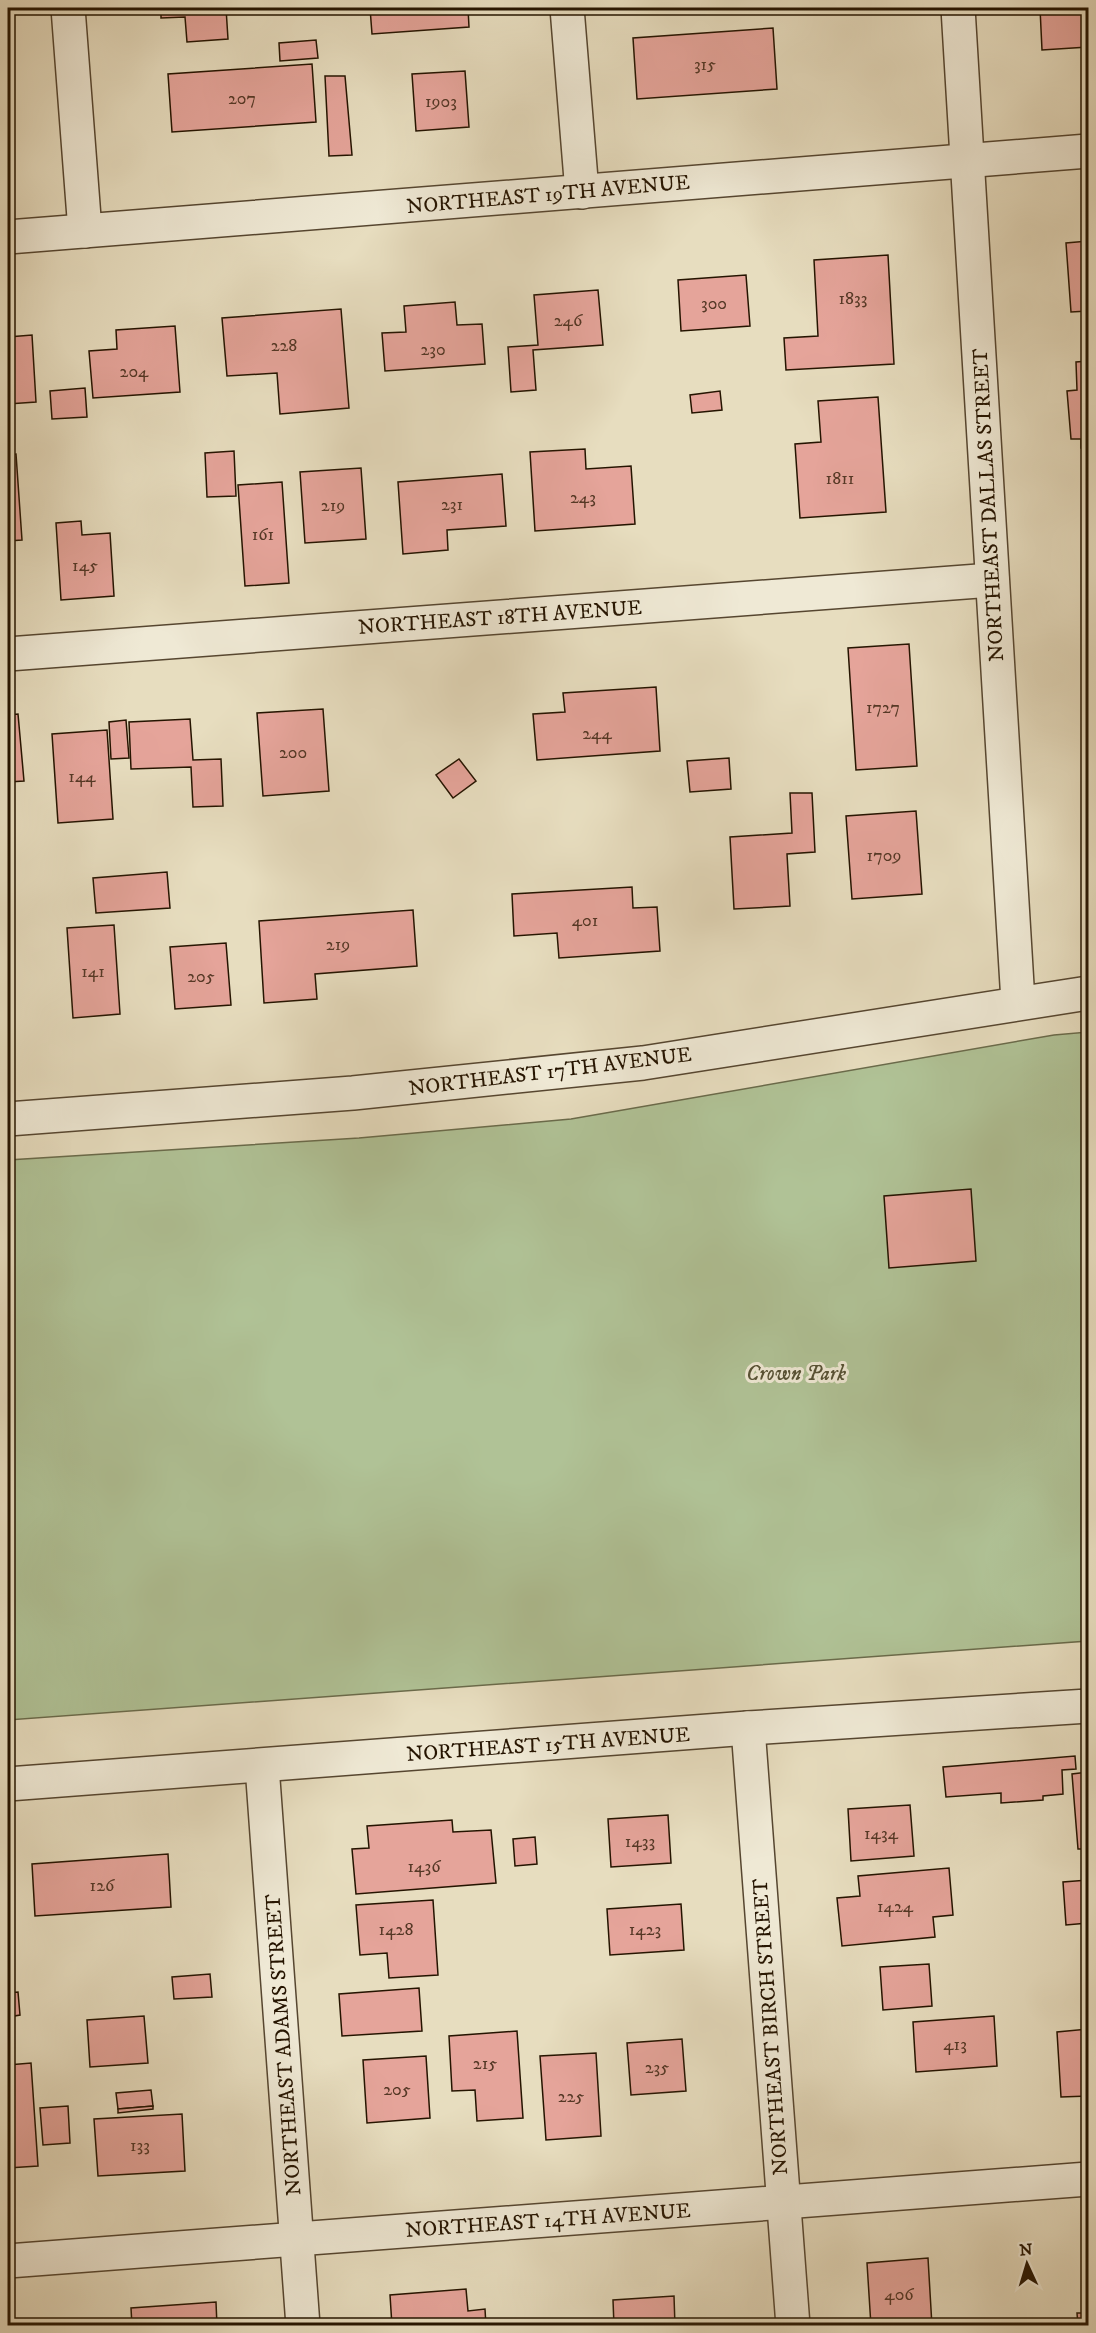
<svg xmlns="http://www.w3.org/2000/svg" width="1096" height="2333" font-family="'IM FELL DW Pica',serif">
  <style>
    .green { fill: #b0c296; stroke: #6a6b4b; stroke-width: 1.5 }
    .building { fill: #e5a49a; stroke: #251400; stroke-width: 1.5 }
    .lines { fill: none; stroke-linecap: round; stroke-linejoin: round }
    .minor-casing { stroke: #564630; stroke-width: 36 }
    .minor { stroke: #efe9d5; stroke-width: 33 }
    .labels { text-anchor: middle; stroke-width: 6; stroke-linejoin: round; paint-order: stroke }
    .number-label { font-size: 18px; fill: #553826 }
    .street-label { font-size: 21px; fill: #251400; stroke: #efe9d5 }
    .park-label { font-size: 21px; font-style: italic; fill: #565134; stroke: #efe9d5 }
  </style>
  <rect width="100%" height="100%" fill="#e7ddbf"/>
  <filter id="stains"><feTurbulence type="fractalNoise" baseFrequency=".00333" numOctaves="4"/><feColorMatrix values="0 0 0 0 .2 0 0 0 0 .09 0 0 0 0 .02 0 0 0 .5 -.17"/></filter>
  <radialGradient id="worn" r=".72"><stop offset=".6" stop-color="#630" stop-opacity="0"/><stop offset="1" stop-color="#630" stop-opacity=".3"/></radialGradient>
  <polygon class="green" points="1088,1032 1088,1641 8,1720 8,1160 359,1138 571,1119 1054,1035"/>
  <g class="building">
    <polygon points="161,8 226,8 228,39 187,42 185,17 161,18"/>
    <polygon points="370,8 468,8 469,27 372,34"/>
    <polygon points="1040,8 1088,8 1088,47 1042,50"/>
    <polygon points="773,28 777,89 637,99 633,38"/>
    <polygon points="316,40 318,58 280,61 279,43"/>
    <polygon points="312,64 316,122 172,132 168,74"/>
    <polygon points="465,71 469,127 416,131 412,74"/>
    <polygon points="325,76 345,76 352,155 329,156"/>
    <polygon points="1088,241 1088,311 1071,312 1066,243"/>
    <polygon points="888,255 894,364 786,370 784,338 818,336 814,260"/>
    <polygon points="746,275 750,326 681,331 678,280"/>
    <polygon points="598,290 603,345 533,350 536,390 511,392 508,347 538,345 534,295"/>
    <polygon points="455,302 457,325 482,324 485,364 385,371 382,333 406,332 404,306"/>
    <polygon points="341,309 349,408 280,414 277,373 227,376 222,318"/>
    <polygon points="175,326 180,392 93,398 89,351 117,349 116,330"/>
    <polygon points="32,335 36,402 8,404 8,337"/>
    <polygon points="1088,361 1088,448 1081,448 1081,439 1071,439 1067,391 1077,390 1076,362"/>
    <polygon points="85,388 87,417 52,419 50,391"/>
    <polygon points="720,391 722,410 692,413 690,395"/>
    <polygon points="878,397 886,512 800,518 795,444 821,442 818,401"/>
    <polygon points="585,449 586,469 631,466 635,524 535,531 530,452"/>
    <polygon points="234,451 236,496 207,497 205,453"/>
    <polygon points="16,454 22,540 8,541 8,455"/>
    <polygon points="361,468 366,539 305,543 300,472"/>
    <polygon points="502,474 506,526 447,530 448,550 403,554 398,482"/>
    <polygon points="282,482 289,583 245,586 238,485"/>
    <polygon points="1082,508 1088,508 1088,592 1087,592"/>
    <polygon points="81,521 82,535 110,533 114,596 61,600 56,523"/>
    <polygon points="909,644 917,766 856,770 848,648"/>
    <polygon points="656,687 660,751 537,760 533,714 565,712 563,693"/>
    <polygon points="1086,705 1088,705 1088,742"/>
    <polygon points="323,709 329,791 263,796 257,713"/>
    <polygon points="18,714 24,781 8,782 8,715"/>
    <polygon points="190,719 193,760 221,759 223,806 193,807 191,767 131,769 129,722"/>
    <polygon points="126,720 129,758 111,759 109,722"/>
    <polygon points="107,730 113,819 58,823 52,734"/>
    <polygon points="729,758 731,789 690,792 687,761"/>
    <polygon points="459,759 476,781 453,798 436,775"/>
    <polygon points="790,793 812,793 815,852 787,854 790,906 734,909 730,837 792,833"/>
    <polygon points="916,811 922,894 852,899 846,816"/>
    <polygon points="167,872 170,908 96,913 93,878"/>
    <polygon points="632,887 633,908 657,907 660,951 559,958 557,933 514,936 512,894"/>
    <polygon points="413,910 417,966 315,974 317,999 264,1003 259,921"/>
    <polygon points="114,925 120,1014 73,1018 67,928"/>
    <polygon points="226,943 231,1005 175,1009 170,947"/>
    <polygon points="971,1189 976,1261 889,1268 884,1196"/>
    <polygon points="1075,1756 1076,1769 1062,1770 1063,1794 1043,1796 1043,1800 1001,1803 1001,1793 946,1797 943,1767"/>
    <polygon points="1088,1772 1088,1849 1078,1849 1072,1774"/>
    <polygon points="910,1805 914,1856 851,1861 848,1809"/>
    <polygon points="668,1815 671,1863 611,1867 608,1819"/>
    <polygon points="452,1820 453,1832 491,1830 496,1883 356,1894 352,1849 369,1848 367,1826"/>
    <polygon points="535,1837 537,1864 515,1866 513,1839"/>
    <polygon points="168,1854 171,1907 35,1916 32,1864"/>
    <polygon points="949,1868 953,1915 933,1917 935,1937 842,1946 837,1898 860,1896 858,1876"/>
    <polygon points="1088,1880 1088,1923 1066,1925 1063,1882"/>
    <polygon points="433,1900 438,1975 389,1978 387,1953 360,1955 356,1905"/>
    <polygon points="681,1904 684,1950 610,1955 607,1909"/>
    <polygon points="929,1964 932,2006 883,2010 880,1967"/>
    <polygon points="210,1974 212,1997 174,1999 172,1977"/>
    <polygon points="419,1988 422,2031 342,2036 339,1994"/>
    <polygon points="18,1992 20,2015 8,2017 8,1993"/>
    <polygon points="144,2016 148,2063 90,2067 87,2020"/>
    <polygon points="994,2016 997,2066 916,2072 913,2022"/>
    <polygon points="1088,2029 1088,2096 1061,2097 1057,2032"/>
    <polygon points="517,2031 523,2118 477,2121 475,2090 452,2091 449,2036"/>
    <polygon points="682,2039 686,2091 631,2095 627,2043"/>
    <polygon points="596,2053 601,2136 546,2140 540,2056"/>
    <polygon points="426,2056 430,2118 367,2123 363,2060"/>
    <polygon points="31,2063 38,2166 8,2168 8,2065"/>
    <polygon points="151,2090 153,2106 118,2109 116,2093"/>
    <polygon points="68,2106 70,2143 43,2145 40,2108"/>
    <polygon points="153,2106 153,2109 118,2113 118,2109"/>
    <polygon points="182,2114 185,2171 98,2176 94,2119"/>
    <polygon points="928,2258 932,2326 871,2326 867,2263"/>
    <polygon points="466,2289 468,2311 485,2309 486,2326 392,2326 390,2295"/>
    <polygon points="674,2296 675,2326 614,2326 613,2300"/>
    <polygon points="216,2302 217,2326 132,2326 131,2308"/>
    <polygon points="1077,2313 1088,2313 1088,2326 1078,2326"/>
  </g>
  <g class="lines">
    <defs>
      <g id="minor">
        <polyline points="68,8 85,231"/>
        <polyline points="567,8 582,192"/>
        <polyline points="958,8 1018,1002"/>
        <polyline points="8,237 1088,151"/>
        <polyline points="8,654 992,580"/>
        <polyline points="8,1119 353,1093 643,1063 1088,993"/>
        <polyline points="748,1728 793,2326"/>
        <polyline points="262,1766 303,2326"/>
        <polyline points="8,1784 748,1728 1088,1706"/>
        <polyline points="8,2261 1088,2179"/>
      </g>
    </defs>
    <use href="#minor" class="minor-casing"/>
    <use href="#minor" class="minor"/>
  </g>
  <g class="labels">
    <g class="number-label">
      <text x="705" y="70">315</text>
      <text x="242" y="104">207</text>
      <text x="441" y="107">1903</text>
      <text x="853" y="304">1833</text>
      <text x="714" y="309">300</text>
      <text x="568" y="326">246</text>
      <text x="284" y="351">228</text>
      <text x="433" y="355">230</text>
      <text x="134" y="377">204</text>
      <text x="840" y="484">1811</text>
      <text x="583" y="503">243</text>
      <text x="452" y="510">231</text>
      <text x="333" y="511">219</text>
      <text x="263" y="540">161</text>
      <text x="85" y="571">145</text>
      <text x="883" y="713">1727</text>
      <text x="597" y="739">244</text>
      <text x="293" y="758">200</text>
      <text x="82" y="782">144</text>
      <text x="884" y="861">1709</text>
      <text x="585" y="926">401</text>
      <text x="338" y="950">219</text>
      <text x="93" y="977">141</text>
      <text x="201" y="982">205</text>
      <text x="881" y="1839">1434</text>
      <text x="640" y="1847">1433</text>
      <text x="424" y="1872">1436</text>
      <text x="102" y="1891">126</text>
      <text x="895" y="1912">1424</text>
      <text x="396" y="1935">1428</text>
      <text x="645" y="1935">1423</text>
      <text x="955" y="2050">413</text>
      <text x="485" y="2069">215</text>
      <text x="657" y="2073">235</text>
      <text x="397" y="2095">205</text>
      <text x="571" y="2102">225</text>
      <text x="140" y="2151">133</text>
      <text x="899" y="2300">406</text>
    </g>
    <g class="street-label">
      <text transform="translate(548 194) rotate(-5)" y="7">NORTHEAST 19TH AVENUE</text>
      <text transform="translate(988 505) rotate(-93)" y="7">NORTHEAST DALLAS STREET</text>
      <text transform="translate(500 617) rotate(-4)" y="7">NORTHEAST 18TH AVENUE</text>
      <text transform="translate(550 1071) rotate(-7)" y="7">NORTHEAST 17TH AVENUE</text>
      <text transform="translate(548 1744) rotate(-4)" y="7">NORTHEAST 15TH AVENUE</text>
      <text transform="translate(770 2027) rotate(-94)" y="7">NORTHEAST BIRCH STREET</text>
      <text transform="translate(283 2045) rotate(-94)" y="7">NORTHEAST ADAMS STREET</text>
      <text transform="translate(548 2220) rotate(-4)" y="7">NORTHEAST 14TH AVENUE</text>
    </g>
    <g class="park-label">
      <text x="796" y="1380">Crown Park</text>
    </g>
  </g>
  <rect width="1096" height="2333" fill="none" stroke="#e7ddbf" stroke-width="30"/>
  <rect x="9" y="9" width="1078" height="2315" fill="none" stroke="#251400" stroke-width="3"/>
  <rect x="15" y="15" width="1066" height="2303" fill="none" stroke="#251400" stroke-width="1.5"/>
  <g transform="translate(1027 2264) rotate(356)" stroke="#efe9d5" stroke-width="4.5" paint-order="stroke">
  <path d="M0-4.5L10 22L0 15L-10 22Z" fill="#251400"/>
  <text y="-9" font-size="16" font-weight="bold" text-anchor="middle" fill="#251400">N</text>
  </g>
  <rect width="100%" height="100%" filter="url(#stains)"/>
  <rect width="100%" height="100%" fill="url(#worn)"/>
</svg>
